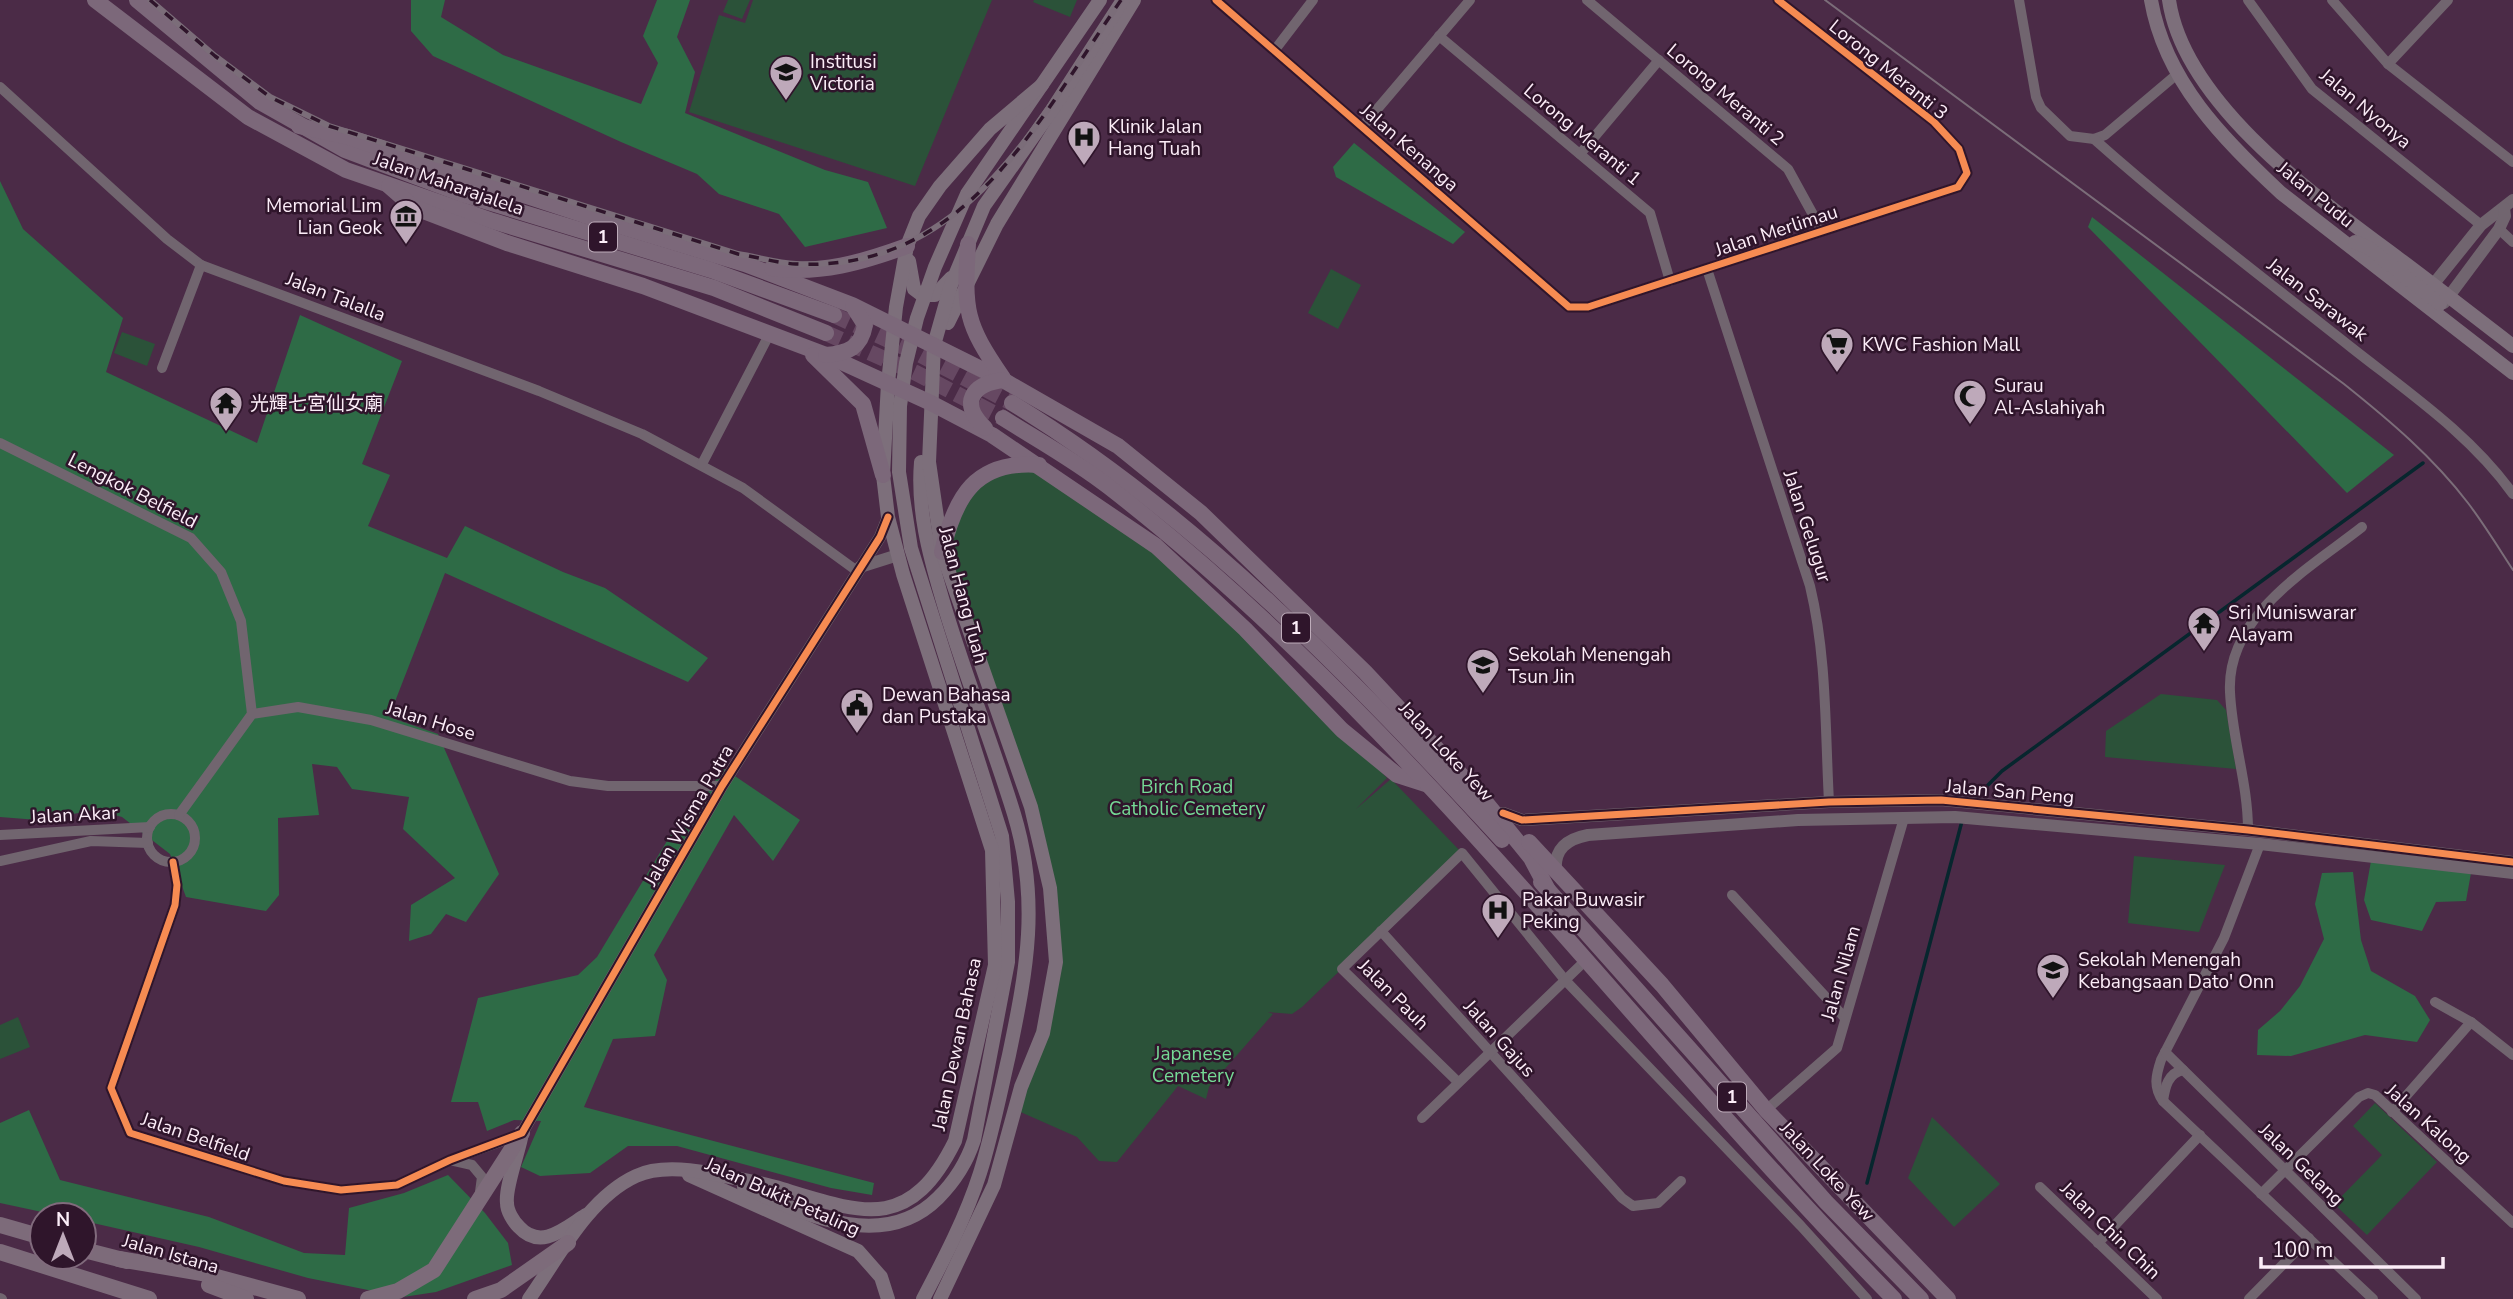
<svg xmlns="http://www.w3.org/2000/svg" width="2513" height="1299" font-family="'Nunito Sans','Noto Sans SC',sans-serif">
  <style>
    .green { fill: #2b5239 }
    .forest { fill: #2e6b46 }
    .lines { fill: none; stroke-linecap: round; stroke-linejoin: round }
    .stream { stroke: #07262e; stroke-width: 3.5 }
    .trunk-tunnel { stroke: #664862; stroke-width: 16; stroke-dasharray: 16 8; stroke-linecap: butt }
    .minor { stroke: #71656f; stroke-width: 10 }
    .tertiary { stroke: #71656f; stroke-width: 12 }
    .secondary { stroke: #7d6f7b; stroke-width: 14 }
    .primary { stroke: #7d6b7a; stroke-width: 16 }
    .trunk { stroke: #7c687a; stroke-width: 16 }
    .tram { stroke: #7b6d79; stroke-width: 2 }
    .rail-casing { stroke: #7b6d79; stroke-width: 6 }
    .rail { stroke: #2f152b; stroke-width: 3.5; stroke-dasharray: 10; stroke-linecap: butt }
    .cycleway-casing { stroke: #2f152b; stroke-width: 11 }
    .cycleway { stroke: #f68b52; stroke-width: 7 }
    .labels { text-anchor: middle; stroke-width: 5; stroke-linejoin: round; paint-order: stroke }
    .shield { fill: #2f152b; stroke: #beacba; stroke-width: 2 }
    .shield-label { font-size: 18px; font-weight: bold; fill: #fcedf8 }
    .poi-label { font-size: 19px; fill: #fcedf8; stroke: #2f152b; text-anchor: start }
    .street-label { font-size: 19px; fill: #fcedf8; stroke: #2f152b }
    .park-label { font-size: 19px; fill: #75d995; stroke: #2f152b }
  </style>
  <rect width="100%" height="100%" fill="#4b2b47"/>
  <g class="green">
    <polygon points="728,0 750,0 742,19 723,12"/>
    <polygon points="753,0 992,0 915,186 689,112 719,15 745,23"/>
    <polygon points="1034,0 1077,0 1070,17 1033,2"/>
    <polygon points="1331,269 1361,285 1338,329 1308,313"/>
    <polygon points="122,332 155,344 147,366 114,353"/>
    <polygon points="1013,465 1041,465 1135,535 1273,658 1387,778 1356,809 1391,779 1462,853 1302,1007 1292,1014 1268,1012 1273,1014 1209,1087 1206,1099 1178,1086 1117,1162 1099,1161 1077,1137 1014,1109 1056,962 1050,888 952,581 948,547 973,486"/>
    <polygon points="2161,694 2217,700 2226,710 2236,769 2105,757 2106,731"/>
    <polygon points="2134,856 2225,865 2199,932 2128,923"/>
    <polygon points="18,1017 30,1047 0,1059 0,1025"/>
    <polygon points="2375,1103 2437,1162 2367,1235 2334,1204 2382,1155 2353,1126"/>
    <polygon points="1932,1117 2000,1184 1954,1227 1908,1178"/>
  </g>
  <g class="forest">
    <polygon points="411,0 445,0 441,17 503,55 641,104 658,63 643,36 657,0 690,0 677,37 695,72 685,113 825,170 868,182 887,228 805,247 779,214 719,194 697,174 621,142 433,56 411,31"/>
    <polygon points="1354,143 1465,232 1453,244 1336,177 1333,167"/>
    <polygon points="0,181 23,229 123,318 106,372 257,443 300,315 402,361 362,464 390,475 368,526 447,558 465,526 563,572 605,588 708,658 688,682 445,573 389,717 438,734 499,874 466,922 446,914 431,934 409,941 411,905 455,878 403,829 409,797 352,789 337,767 312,764 319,815 278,818 279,895 266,911 186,897 170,854 122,817 96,810 38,820 0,817"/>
    <polygon points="2092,217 2394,455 2347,493 2088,227"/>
    <polygon points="723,768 800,820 773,861 734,815 654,955 667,980 655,1036 613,1039 584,1107 874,1183 872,1195 831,1188 677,1146 628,1146 590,1173 540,1176 521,1167 541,1121 514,1120 487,1131 478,1102 451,1102 478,998 578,975 597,957 673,831 689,823"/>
    <polygon points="2371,861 2471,873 2466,901 2436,902 2422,931 2371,920 2364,900"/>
    <polygon points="2353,872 2361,940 2371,971 2415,996 2430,1020 2417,1042 2365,1035 2291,1056 2257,1055 2258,1030 2280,1011 2300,986 2324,939 2315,904 2322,873"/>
    <polygon points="29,1110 60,1180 209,1217 304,1253 345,1255 349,1208 404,1193 448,1175 485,1213 508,1243 512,1265 436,1292 403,1297 308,1278 199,1247 84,1221 84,1215 56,1215 0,1203 0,1123"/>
  </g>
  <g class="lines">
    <g class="stream">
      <polyline points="1974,799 2002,771 2423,463"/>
      <polyline points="1867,1183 1962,821"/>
    </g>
    <g class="trunk-tunnel">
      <polyline points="834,315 921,355 1012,403"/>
      <polyline points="826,333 916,373 1003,418"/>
    </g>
    <g class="minor">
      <polyline points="1216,0 1569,307 1588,307 1958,187 1967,173 1959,149 1934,122 1778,0"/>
      <polyline points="1587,0 1788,169 1822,231"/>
      <polyline points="2019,0 2036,97 2041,108 2070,136 2094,139 2105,135 2176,75"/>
      <polyline points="2248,0 2312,89 2481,225"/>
      <polyline points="2332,0 2388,64 2513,162"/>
      <polyline points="1439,36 1650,213 1670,281"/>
      <polyline points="1274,51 1313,0"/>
      <polyline points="2388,64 2448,0"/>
      <polyline points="0,87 167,239 201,265"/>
      <polyline points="1362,127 1470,0"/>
      <path d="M2094,139c83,74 171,140 258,209 57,45 119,87 161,146"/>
      <polyline points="1580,154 1659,60"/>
      <polyline points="2499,229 2513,242"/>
      <path d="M1707,269l103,317c17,71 15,143 19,216"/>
      <polyline points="162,368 201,265 539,391 642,434 743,488 857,571"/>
      <polyline points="0,443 191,538 221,572 241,621 252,714"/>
      <polyline points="702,464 770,333"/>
      <circle cx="171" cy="838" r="24"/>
      <polyline points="179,815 252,714 298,707 371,720 570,781 608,786 722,786"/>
      <path d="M2248,830c0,-47 -16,-91 -18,-138 -4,-77 80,-124 132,-165"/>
      <polyline points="0,835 150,827"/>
      <path d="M2260,844l-36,94 -63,122c-5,15 -8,27 2,41l210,198"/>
      <polyline points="0,861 91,841 148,843"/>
      <polyline points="173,862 177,885 175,905 111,1088 130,1133 284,1181 341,1190 397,1185 450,1160 522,1134"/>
      <polyline points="1732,895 1845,1018"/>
      <polyline points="1381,931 1622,1198 1633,1206 1658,1203 1681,1181"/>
      <polyline points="2435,1002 2471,1022 2513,1055"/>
      <polyline points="2165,1052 2416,1299"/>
      <polyline points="1458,1082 1342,969 1462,853 1565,980 1801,1226 1867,1299"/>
      <path d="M2163,1101c2,-14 5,-28 20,-31"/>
      <polyline points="1766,1110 1837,1048 1904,818"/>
      <polyline points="2392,1112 2471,1022"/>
      <polyline points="1422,1118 1586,960"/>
      <polyline points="450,1160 472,1165 482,1177 480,1192"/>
      <polyline points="2040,1187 2157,1299"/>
      <polyline points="2261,1194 2359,1097 2368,1093 2375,1095 2513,1223"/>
      <polyline points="2098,1243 2200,1135"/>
      <polyline points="0,1298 2,1299"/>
      <polyline points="2249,1299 2309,1238"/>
    </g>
    <g class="tertiary">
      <polyline points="2428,291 2481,225 2513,200"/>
      <polyline points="2444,303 2499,229 2505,216 2504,208"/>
      <polyline points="860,567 898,555"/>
      <polyline points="1503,813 1522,820 1829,802 1941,800 2248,830 2513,862"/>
      <path d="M1556,871c-2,-22 11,-32 32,-36l210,-15 157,-3 305,27 253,29"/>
      <polyline points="522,1133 722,786 880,537 888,517"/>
    </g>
    <g class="secondary">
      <path d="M2151,0c14,81 72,139 130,193l232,180"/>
      <path d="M2169,0c15,104 150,199 229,258 39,29 77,59 115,88"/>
      <polyline points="2355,242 2369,248 2440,304"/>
      <polyline points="909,261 914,289 922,295 935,295 951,278"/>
      <polyline points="948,323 997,224 1134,0"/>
      <path d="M921,462c-4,47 8,92 21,136 21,73 50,144 72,216 26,86 13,155 -5,241 -9,39 -17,80 -29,118 -14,44 -36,86 -57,126"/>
      <path d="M521,1138c-3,16 -16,50 -14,65 0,8 6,18 12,24 22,24 46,1 67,-12"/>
      <polyline points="689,1175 858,1251 881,1277 888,1299"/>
      <path d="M744,1187c60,27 139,66 194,11 17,-17 29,-36 36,-58l34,-178v-60l-6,-66 -91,-288 -12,-76 1,-66 6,-43 11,-45 18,-51 32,-73 133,-194"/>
      <path d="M529,1299c29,-41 59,-101 107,-123 21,-10 51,-7 73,-3 25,5 50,9 73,16 82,25 128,43 173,-48l40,-176 -3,-115 -89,-276 -15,-57 -5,-42 5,-92 8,-76 11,-61 12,-30 21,-30 50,-57 52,-44"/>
      <polyline points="940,1299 994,1185 1021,1087 1043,1033 1056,962 1050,888 1031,807 942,552 929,462 934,345 951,285 984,206 1052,110 1123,0"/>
    </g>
    <g class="primary">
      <polyline points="0,1225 42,1237"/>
      <polyline points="84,1250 127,1261"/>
      <polyline points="0,1252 149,1299"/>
      <polyline points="119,1259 202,1273 298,1299"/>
      <polyline points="209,1285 246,1299"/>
      <polyline points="368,1299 398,1291 434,1270 522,1133"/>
      <polyline points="475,1299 501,1290 568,1243"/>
    </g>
    <g class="trunk">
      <polyline points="95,0 248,117 346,170 493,221 714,288 826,333"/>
      <polyline points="137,0 260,102 345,150 462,194 711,270 834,315"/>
      <polyline points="299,126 348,137 584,215 745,264 852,305 1003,380 1118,446 1201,513 1365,672 1479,794 1531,858 1548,890"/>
      <polyline points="389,186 413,207 507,243 643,286 826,355 931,403 992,435 1156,546 1245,629 1342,730 1397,775 1425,784"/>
      <path d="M968,244c-4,67 -3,79 35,134"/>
      <path d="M772,268c48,7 91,-6 135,-22"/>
      <polyline points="813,355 863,404 883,475"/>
      <path d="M826,355c22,-2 35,-7 39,-30l-12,-19"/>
      <path d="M1012,403c188,115 341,276 490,437"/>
      <path d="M1003,418c35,22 73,43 106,69 299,232 521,544 785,812"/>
      <path d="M985,428c-26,-25 -13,-44 18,-48"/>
      <path d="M942,552c13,-55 33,-92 97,-87"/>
      <polyline points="1529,842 1662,985 1766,1110 1948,1299"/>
      <polyline points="1541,882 1826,1202 1921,1299"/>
    </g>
    <path class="tram" d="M1825,0l519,384c45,36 89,73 124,119 16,21 30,44 45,67"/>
    <defs>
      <path id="rail" d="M150,0l65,56 55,41 59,29 409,128c19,3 39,9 58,10 171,8 242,-144 325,-264"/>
    </defs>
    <use href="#rail" class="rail-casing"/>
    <use href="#rail" class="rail"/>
    <defs>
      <g id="cycleway">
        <polyline points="1216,0 1569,307 1588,307 1958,187 1967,173 1959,149 1934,122 1778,0"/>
        <polyline points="1503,813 1522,820 1829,802 1941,800 2248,830 2513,862"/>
        <polyline points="173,862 177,885 175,905 111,1088 130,1133 284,1181 341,1190 397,1185 450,1160 522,1133 722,786 880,537 888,517"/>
      </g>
    </defs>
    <use href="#cycleway" class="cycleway-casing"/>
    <use href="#cycleway" class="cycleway"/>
  </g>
  <defs>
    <symbol id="school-pin" viewBox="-11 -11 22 30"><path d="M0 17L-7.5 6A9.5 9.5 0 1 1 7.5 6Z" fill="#bea9ba" stroke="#2f152b"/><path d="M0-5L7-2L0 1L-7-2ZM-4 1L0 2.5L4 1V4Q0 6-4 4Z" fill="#111"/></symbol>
    <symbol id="hospital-pin" viewBox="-11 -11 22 30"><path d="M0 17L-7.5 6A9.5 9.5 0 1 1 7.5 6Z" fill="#bea9ba" stroke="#2f152b"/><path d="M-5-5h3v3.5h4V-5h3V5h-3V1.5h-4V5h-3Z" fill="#111"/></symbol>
    <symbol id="museum-pin" viewBox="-11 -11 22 30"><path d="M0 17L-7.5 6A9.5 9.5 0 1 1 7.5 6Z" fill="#bea9ba" stroke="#2f152b"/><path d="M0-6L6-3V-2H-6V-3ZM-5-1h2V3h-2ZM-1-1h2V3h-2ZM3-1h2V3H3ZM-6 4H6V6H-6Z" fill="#111"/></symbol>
    <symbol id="supermarket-pin" viewBox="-11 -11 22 30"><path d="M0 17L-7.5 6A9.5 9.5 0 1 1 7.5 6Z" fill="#bea9ba" stroke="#2f152b"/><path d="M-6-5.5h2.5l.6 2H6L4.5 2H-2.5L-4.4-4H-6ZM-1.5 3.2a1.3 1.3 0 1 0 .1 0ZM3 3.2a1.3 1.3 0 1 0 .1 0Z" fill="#111"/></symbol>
    <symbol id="mosque-pin" viewBox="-11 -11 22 30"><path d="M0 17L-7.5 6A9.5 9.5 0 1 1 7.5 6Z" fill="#bea9ba" stroke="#2f152b"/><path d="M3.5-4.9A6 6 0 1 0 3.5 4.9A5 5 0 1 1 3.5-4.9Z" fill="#111"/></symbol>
    <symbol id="temple-pin" viewBox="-11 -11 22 30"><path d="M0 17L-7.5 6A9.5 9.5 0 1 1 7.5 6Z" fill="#bea9ba" stroke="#2f152b"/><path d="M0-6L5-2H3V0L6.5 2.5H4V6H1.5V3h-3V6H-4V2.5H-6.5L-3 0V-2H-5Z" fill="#111"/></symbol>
    <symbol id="civic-pin" viewBox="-11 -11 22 30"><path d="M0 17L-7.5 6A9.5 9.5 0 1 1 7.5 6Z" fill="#bea9ba" stroke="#2f152b"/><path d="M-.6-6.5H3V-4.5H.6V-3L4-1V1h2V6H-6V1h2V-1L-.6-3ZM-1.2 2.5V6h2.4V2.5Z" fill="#111"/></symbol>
  </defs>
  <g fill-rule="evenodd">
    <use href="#school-pin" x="767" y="53" width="38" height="52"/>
    <use href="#hospital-pin" x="1065" y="118" width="38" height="52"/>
    <use href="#museum-pin" x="387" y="197" width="38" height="52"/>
    <use href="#supermarket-pin" x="1818" y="325" width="38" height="52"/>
    <use href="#mosque-pin" x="1951" y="377" width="38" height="52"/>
    <use href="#temple-pin" x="207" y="384" width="38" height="52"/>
    <use href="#temple-pin" x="2185" y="604" width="38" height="52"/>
    <use href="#school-pin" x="1464" y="646" width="38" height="52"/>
    <use href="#civic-pin" x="838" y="686" width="38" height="52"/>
    <use href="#hospital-pin" x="1479" y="891" width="38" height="52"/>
    <use href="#school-pin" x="2034" y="951" width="38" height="52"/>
  </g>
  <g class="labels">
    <g class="shield">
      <rect x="589" y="222.5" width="28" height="29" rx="5"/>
      <rect x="1282" y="613.5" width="28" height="29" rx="5"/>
      <rect x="1718" y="1082.5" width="28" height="29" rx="5"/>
    </g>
    <g class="shield-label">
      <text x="603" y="243">1</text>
      <text x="1296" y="634">1</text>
      <text x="1732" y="1103">1</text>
    </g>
    <g class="poi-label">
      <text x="810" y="68">Institusi<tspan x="810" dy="22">Victoria</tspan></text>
      <text x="1108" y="133">Klinik Jalan<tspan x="1108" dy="22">Hang Tuah</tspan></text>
      <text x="382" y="212" text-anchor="end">Memorial Lim<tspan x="382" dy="22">Lian Geok</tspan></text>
      <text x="1862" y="351">KWC Fashion Mall</text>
      <text x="1994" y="392">Surau<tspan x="1994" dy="22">Al-Aslahiyah</tspan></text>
      <text x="250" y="410">光輝七宮仙女廟</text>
      <text x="2228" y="619">Sri Muniswarar<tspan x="2228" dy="22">Alayam</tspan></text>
      <text x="1508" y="661">Sekolah Menengah<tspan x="1508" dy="22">Tsun Jin</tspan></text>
      <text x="882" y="701">Dewan Bahasa<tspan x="882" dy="22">dan Pustaka</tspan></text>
      <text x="1522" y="906">Pakar Buwasir<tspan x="1522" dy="22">Peking</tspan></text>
      <text x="2078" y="966">Sekolah Menengah<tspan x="2078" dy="22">Kebangsaan Dato' Onn</tspan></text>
    </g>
    <g class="street-label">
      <text transform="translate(1889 69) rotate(39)" y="7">Lorong Meranti 3</text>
      <text transform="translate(1726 94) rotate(40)" y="7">Lorong Meranti 2</text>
      <text transform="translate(2366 108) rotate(40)" y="7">Jalan Nyonya</text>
      <text transform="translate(1583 134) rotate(40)" y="7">Lorong Meranti 1</text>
      <text transform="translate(1410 147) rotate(41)" y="7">Jalan Kenanga</text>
      <text transform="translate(449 183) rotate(19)" y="7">Jalan Maharajalela</text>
      <text transform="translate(2316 194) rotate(39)" y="7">Jalan Pudu</text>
      <text transform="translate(1776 230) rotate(-18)" y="7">Jalan Merlimau</text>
      <text transform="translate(336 296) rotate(21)" y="7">Jalan Talalla</text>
      <text transform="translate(2318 299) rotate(38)" y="7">Jalan Sarawak</text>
      <text transform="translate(133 490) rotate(27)" y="7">Lengkok Belfield</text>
      <text transform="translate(1808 526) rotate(72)" y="7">Jalan Gelugur</text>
      <text transform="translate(964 595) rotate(75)" y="7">Jalan Hang Tuah</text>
      <text transform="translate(431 720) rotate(17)" y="7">Jalan Hose</text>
      <text transform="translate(1447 751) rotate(47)" y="7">Jalan Loke Yew</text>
      <text transform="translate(2010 791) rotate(5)" y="7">Jalan San Peng</text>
      <text transform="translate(74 814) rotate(-3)" y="7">Jalan Akar</text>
      <text transform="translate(688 815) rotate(-60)" y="7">Jalan Wisma Putra</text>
      <text transform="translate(1840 973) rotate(-74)" y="7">Jalan Nilam</text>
      <text transform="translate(1394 994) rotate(45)" y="7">Jalan Pauh</text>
      <text transform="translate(1500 1038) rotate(48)" y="7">Jalan Gajus</text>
      <text transform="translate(956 1044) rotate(-78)" y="7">Jalan Dewan Bahasa</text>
      <text transform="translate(2429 1123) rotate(42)" y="7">Jalan Kalong</text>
      <text transform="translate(196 1136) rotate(19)" y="7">Jalan Belfield</text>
      <text transform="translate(2302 1164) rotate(44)" y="7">Jalan Gelang</text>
      <text transform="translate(1828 1171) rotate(47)" y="7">Jalan Loke Yew</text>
      <text transform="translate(783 1196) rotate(24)" y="7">Jalan Bukit Petaling</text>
      <text transform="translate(2111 1230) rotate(44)" y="7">Jalan Chin Chin</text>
      <text transform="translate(171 1253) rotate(16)" y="7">Jalan Istana</text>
    </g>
    <g class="park-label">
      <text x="1187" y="793">Birch Road<tspan x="1187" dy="22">Catholic Cemetery</tspan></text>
      <text x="1193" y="1060">Japanese<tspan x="1193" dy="22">Cemetery</tspan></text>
    </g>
  </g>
  <g transform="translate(63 1236)"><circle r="33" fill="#2f152b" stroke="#816b7d" stroke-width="2"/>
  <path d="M0-5L12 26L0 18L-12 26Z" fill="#bea9ba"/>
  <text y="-10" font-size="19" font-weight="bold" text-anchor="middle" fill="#fcedf8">N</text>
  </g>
  <path d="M2261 1257v10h182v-10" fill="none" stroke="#fcedf8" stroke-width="3.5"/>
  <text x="2272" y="1257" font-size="21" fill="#fcedf8" stroke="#2f152b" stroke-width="5" paint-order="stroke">100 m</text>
</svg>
